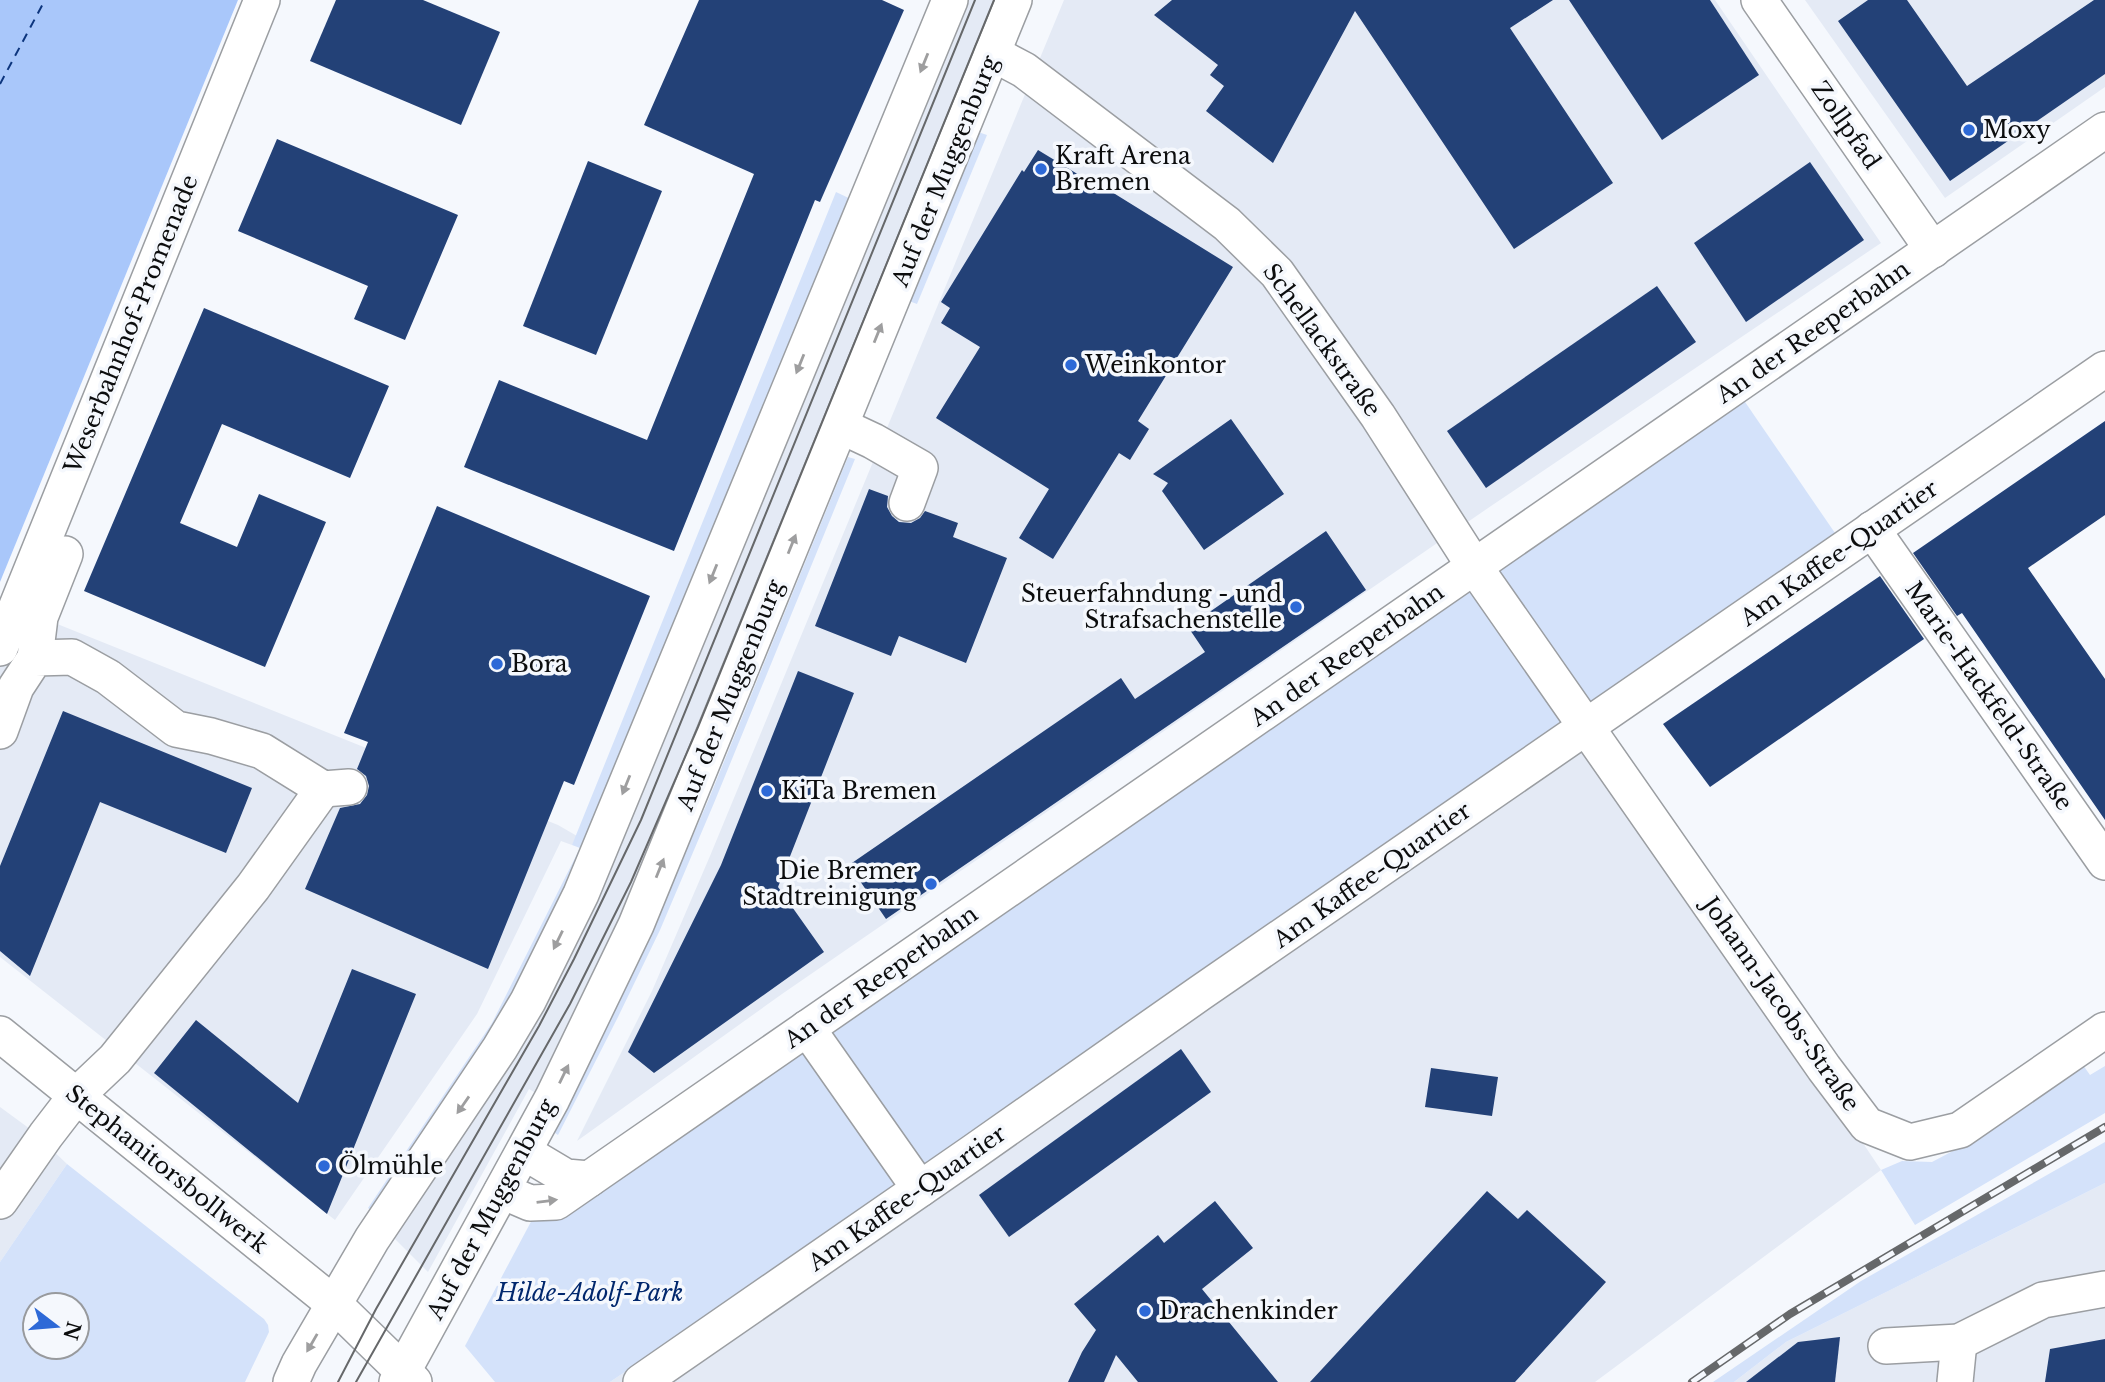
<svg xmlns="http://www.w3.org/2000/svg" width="2105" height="1382" font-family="'Libre Baskerville',serif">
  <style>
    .built { fill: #e4eaf5 }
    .green { fill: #d4e2fa; fill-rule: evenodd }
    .water { fill: #a9c7fa }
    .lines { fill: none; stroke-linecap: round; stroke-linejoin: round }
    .ferry { stroke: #0d357d; stroke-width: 2; stroke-dasharray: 9 7; stroke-linecap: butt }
    .building { fill: #234177 }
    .minor-casing { stroke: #9b9ea2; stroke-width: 38 }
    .minor { stroke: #fff; stroke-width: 35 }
    .tram { stroke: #66686a; stroke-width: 2 }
    .rail-casing { stroke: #66686a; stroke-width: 8 }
    .rail { stroke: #f5f8fd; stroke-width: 5; stroke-dasharray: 16; stroke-linecap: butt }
    .oneway { fill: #9e9e9f }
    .poi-dot { fill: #2d69d7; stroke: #f5f8fd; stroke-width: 2.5 }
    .labels { text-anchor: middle; stroke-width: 7; stroke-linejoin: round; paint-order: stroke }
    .street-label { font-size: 23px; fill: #0c0d0e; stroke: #f5f8fd }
    .poi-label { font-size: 23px; fill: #0c0d0e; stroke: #f5f8fd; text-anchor: start }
    .park-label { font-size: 23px; font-style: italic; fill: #01276d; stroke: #f5f8fd }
  </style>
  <rect width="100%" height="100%" fill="#f5f8fd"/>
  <g class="built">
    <polygon points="963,0 1003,0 693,759 539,1095 529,1089 428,1272 394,1238 471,1119"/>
    <polygon points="1064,0 1715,0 1881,243 1491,506 782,994 577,1141 652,991 710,856"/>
    <polygon points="1805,0 2105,0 2105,87 1945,198"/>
    <polygon points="0,601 558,825 577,836 572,845 561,841 477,1014 335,1220 0,957"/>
    <polygon points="1577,717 1881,1170 1595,1382 610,1382 899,1187"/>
    <polygon points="0,1107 30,1129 67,1164 0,1262"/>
    <polygon points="2105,1183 2105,1382 1734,1382 1786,1342"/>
  </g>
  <g class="green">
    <polygon points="978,132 987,135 917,304 909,301"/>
    <polygon points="836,192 855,201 587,848 498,1027 373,1212 368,1208 492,1023 580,848 572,845"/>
    <polygon points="1743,399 1835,533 1577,717 899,1187 610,1382 495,1382 465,1346 534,1216"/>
    <polygon points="848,457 855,459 714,803 660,930 618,1017 558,1135 552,1131 659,913 708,801"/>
    <polygon points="2083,1065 2090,1075 2105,1066 2105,1113 1915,1225 1881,1170 1902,1161 1932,1162 1968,1143"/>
    <polygon points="2105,1142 2105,1183 1786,1342 1734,1382 1713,1382 1861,1281"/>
    <path d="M67,1164l197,155 4,6 1,7 -24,50h-245v-120zM35,1305h42v42h-42z"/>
  </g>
  <polygon class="water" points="0,0 238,0 0,582"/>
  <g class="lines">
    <polyline class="ferry" points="0,84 45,0"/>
  </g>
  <g class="building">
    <polygon points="336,0 423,0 500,32 461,125 310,61"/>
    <polygon points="699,0 882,0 904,10 820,202 815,200 674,551 464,467 499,380 647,440 754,174 644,125"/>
    <polygon points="1172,0 1553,0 1510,28 1613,183 1514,249 1355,11 1273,163 1206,111 1224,86 1210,75 1218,65 1154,15"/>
    <polygon points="1569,0 1710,0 1759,75 1662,140"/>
    <polygon points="1868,0 1907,0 1967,86 2094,0 2105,0 2105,74 1950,181 1838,21"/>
    <polygon points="277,139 458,215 405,340 354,319 368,286 238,231"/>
    <polygon points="1038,150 1084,178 1086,176 1233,267 1138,421 1149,429 1130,460 1119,453 1053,559 1019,538 1049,489 936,418 980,347 941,323 950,308 941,302 1022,170 1024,172"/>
    <polygon points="588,161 662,191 596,355 523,326"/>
    <polygon points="1810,162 1864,240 1746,322 1694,243"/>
    <polygon points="1657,286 1696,342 1486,488 1447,431"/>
    <polygon points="204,308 389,386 350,478 222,424 180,523 237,547 259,494 326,522 265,667 84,591"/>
    <polygon points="1231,419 1284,494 1204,550 1162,491 1168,483 1153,474"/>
    <polygon points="2105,421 2105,515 2028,568 2105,679 2105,820 1962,613 1957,616 1913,553"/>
    <polygon points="869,489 888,496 887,507 892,516 899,522 911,523 920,518 925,511 958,523 953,537 1007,558 966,663 899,636 891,656 815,626"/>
    <polygon points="437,506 650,596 574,785 564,781 488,969 305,889 340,808 360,804 367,795 369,786 366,776 357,769 368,742 344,733"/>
    <polygon points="1326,531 1366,590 886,919 849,865 1121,678 1135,699 1205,652 1188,627"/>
    <polygon points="1880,576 1924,639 1710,787 1663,724"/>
    <polygon points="798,671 854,693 778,887 824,952 654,1073 628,1052 721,865"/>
    <polygon points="63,711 252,788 226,853 100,802 30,976 0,951 0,866"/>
    <polygon points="352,969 416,994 327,1214 154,1073 196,1020 298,1103"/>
    <polygon points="1181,1049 1211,1092 1009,1237 979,1195"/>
    <polygon points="1431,1068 1498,1077 1492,1116 1425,1107"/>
    <polygon points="1487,1191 1518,1219 1527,1210 1606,1282 1515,1382 1310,1382"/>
    <polygon points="1215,1201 1253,1248 1202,1289 1278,1382 1138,1382 1116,1355 1104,1382 1068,1382 1082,1352 1096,1330 1074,1304 1158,1235 1164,1243"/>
    <polygon points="1840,1337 1835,1382 1746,1382 1798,1342"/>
    <polygon points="2105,1339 2105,1382 2045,1382 2050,1349"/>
  </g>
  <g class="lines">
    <defs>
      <g id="minor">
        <polyline points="1759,0 1933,250"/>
        <polyline points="992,53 1024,70 1227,224 1277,273 1378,416 1474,566 1824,1068 1867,1125 1910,1142 1960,1130 2105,1030"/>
        <polyline points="841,426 873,441 920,468 907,503"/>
        <polyline points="1872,529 2105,862"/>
        <polyline points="0,648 262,0"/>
        <polyline points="35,658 40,617 65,554"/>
        <polyline points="0,731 16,687 35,658 72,657 108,677 176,729 211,736 262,751 323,789 349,787"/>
        <polyline points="807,1028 920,1189"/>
        <polyline points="0,1034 334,1304 414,1382"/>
        <polyline points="524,1152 566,1177 589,1179"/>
        <polyline points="502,1191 530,1203 556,1202 2105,130"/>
        <polyline points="0,1201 46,1135 76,1096 115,1059 253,887 323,789"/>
        <polyline points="1886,1346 1959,1342 2043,1300 2105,1289"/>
        <polyline points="291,1382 299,1364 372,1239 500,1048 528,1001 581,894 950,0"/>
        <polyline points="397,1382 552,1099 636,925 1014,0"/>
        <polyline points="641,1382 972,1153 1200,993 2105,369"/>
        <polyline points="1955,1382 1959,1342"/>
      </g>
    </defs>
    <use href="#minor" class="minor-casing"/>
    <use href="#minor" class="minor"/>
    <g class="tram">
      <polyline points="338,1382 376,1309 539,1026 574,959 641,820 975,0"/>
      <polyline points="356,1382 570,1004 631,882 698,727 994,0"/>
    </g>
    <defs>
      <polyline id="rail" points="1692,1382 1790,1314 2105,1127"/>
    </defs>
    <use href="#rail" class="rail-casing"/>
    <use href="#rail" class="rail"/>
  </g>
  <defs><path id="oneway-solid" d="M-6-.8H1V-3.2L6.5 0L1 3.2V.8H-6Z" transform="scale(1.75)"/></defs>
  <g class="oneway">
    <use href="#oneway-solid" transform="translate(924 63) rotate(112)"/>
    <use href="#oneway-solid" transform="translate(878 333) rotate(-68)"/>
    <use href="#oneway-solid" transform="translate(800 364) rotate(112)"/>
    <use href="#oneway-solid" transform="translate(792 544) rotate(-68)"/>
    <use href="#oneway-solid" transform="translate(713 574) rotate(112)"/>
    <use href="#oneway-solid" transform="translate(626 785) rotate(112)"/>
    <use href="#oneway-solid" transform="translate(660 868) rotate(-68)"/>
    <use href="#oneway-solid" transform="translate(558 940) rotate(116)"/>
    <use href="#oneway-solid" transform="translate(564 1074) rotate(-64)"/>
    <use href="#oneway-solid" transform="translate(463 1105) rotate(125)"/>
    <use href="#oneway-solid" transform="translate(547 1201) rotate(-7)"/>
    <use href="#oneway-solid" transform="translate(312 1343) rotate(120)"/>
  </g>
  <g class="poi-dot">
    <circle cx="1969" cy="130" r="7"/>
    <circle cx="1041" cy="169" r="7"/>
    <circle cx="1071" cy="365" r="7"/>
    <circle cx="1296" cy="607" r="7"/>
    <circle cx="497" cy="664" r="7"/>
    <circle cx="767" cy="791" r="7"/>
    <circle cx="931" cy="884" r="7"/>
    <circle cx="324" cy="1166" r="7"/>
    <circle cx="1145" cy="1311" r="7"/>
  </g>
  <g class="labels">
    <g class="street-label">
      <text transform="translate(1846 125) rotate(55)" y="8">Zollpfad</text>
      <text transform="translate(945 171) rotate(-68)" y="8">Auf der Muggenburg</text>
      <text transform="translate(131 324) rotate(-68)" y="8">Weserbahnhof-Promenade</text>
      <text transform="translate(1813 332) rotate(-35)" y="8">An der Reeperbahn</text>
      <text transform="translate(1322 340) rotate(54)" y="8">Schellackstraße</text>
      <text transform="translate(1839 553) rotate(-35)" y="8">Am Kaffee-Quartier</text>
      <text transform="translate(1347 655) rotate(-35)" y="8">An der Reeperbahn</text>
      <text transform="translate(730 695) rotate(-68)" y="8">Auf der Muggenburg</text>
      <text transform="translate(1989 696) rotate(55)" y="8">Marie-Hackfeld-Straße</text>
      <text transform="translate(1372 875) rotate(-35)" y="8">Am Kaffee-Quartier</text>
      <text transform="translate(881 977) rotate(-35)" y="8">An der Reeperbahn</text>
      <text transform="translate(1781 1004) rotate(55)" y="8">Johann-Jacobs-Straße</text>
      <text transform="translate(167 1169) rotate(39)" y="8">Stephanitorsbollwerk</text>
      <text transform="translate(907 1198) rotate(-35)" y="8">Am Kaffee-Quartier</text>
      <text transform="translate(491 1209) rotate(-62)" y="8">Auf der Muggenburg</text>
    </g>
    <g class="poi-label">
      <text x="1983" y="138">Moxy</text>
      <text x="1055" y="164">Kraft Arena<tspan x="1055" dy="26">Bremen</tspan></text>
      <text x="1085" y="373">Weinkontor</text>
      <text x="1282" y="602" text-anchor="end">Steuerfahndung - und<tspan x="1282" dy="26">Strafsachenstelle</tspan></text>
      <text x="511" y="672">Bora</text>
      <text x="781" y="799">KiTa Bremen</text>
      <text x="917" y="879" text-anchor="end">Die Bremer<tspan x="917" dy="26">Stadtreinigung</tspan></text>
      <text x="338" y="1174">Ölmühle</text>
      <text x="1159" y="1319">Drachenkinder</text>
    </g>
    <g class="park-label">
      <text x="590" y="1301">Hilde-Adolf-Park</text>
    </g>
  </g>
  <g transform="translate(56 1326) rotate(106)"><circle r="33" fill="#f5f8fd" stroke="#989a9d" stroke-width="2"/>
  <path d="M0-5L12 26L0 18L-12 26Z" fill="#2d69d7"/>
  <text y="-10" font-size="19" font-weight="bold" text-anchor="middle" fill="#0c0d0e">N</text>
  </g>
</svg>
